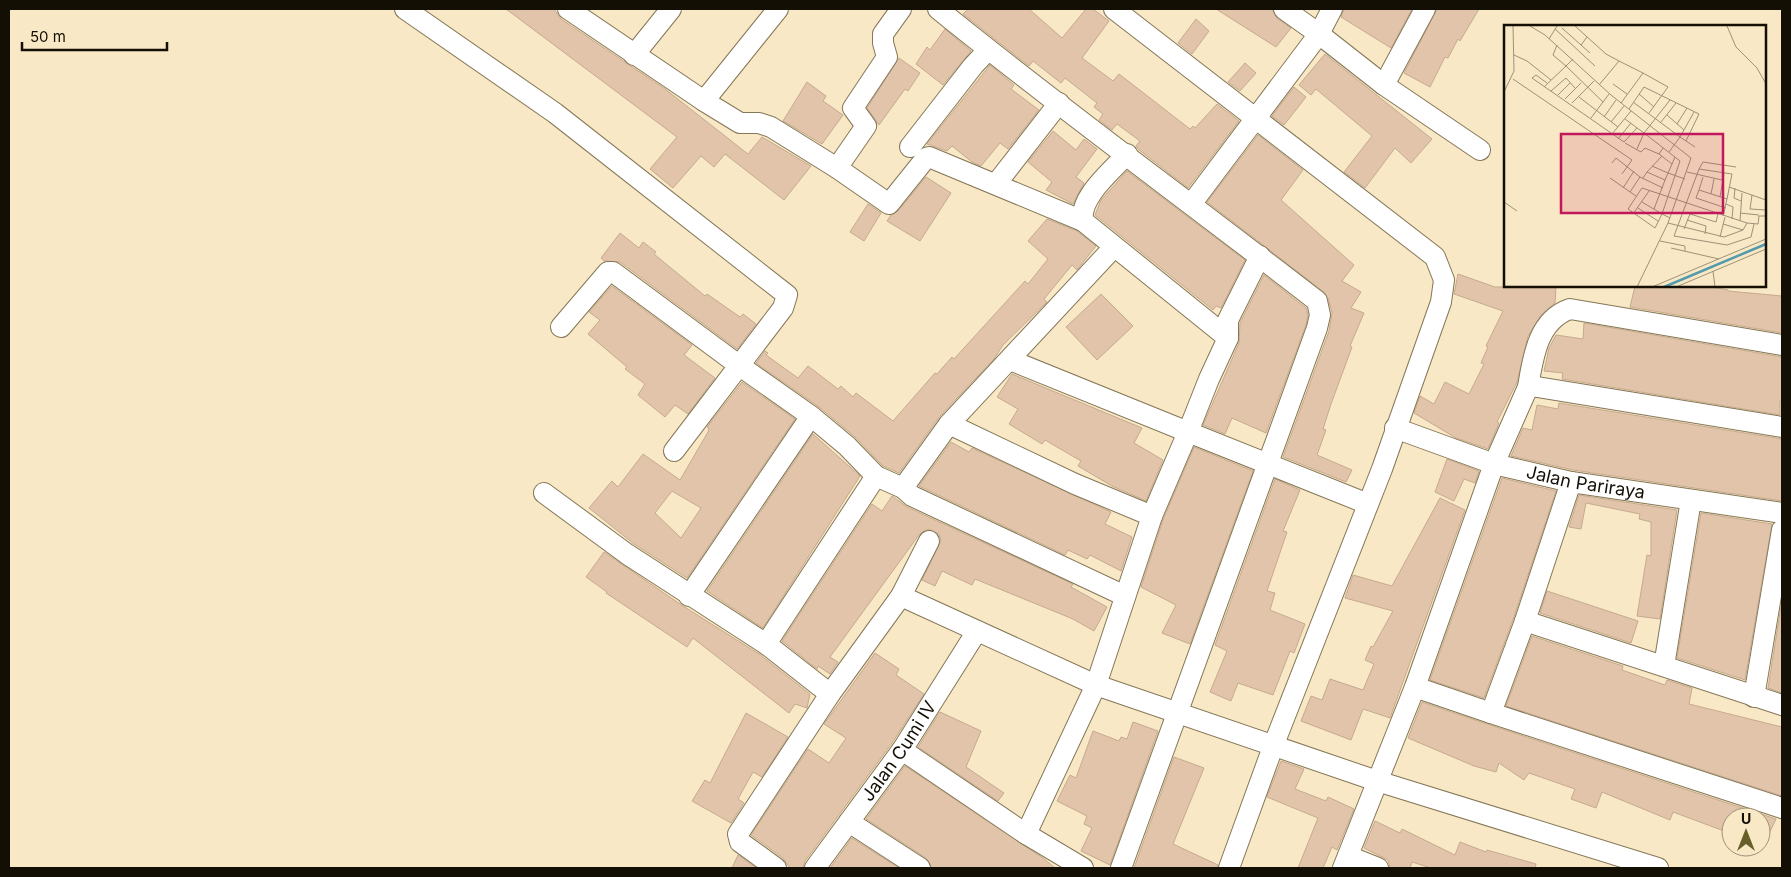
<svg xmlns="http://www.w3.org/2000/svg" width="1791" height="877" font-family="Inter,sans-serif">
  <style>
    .building { fill: #e1c4a9; stroke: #c6aa8f; fill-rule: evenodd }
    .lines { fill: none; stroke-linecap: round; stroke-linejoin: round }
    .minor-casing { stroke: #857757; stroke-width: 22 }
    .minor { stroke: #fff; stroke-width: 20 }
    .labels { text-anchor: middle; stroke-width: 5; stroke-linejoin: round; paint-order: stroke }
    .street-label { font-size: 18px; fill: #140f04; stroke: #f8e8c5 }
    .inset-river { fill: none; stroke: #539aaa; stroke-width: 2.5 }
    .inset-road { fill: none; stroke: #9d9178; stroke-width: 1 }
    .view { fill: #c2185b; fill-opacity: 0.15; stroke: #c2185b; stroke-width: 2.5 }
    .inset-edge { fill: none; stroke: #140f04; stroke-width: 2.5 }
  </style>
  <rect width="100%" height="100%" fill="#f8e8c5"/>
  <g class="building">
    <polygon points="506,9 554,9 561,19 665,89 748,154 762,137 811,166 784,200 725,154 714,167 701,156 673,188 650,169 677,137"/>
    <polygon points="968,9 1029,9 1062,38 1086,9 1093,9 1109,21 1082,58 1113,81 1119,74 1190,129 1193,126 1195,128 1217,104 1239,121 1188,188 1138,149 1136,146 1140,141 1117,124 1112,130 1099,120 1103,114 1094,107 1097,103 1065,78 1061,83 1033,61 1029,66 963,14"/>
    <polygon points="1216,9 1272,9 1277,18 1291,28 1276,47"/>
    <polygon points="1344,9 1412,9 1391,48 1341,17"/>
    <polygon points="1437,9 1479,9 1460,41 1458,39 1448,58 1445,57 1430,87 1404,73"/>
    <polygon points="1196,19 1209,31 1192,54 1178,43"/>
    <polygon points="945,29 971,51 943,85 916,64 927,47 930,50"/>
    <polygon points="1325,54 1432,139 1411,163 1395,148 1365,188 1344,172 1372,136 1316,89 1311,95 1299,85"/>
    <polygon points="899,58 920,73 908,91 905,89 879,125 867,108"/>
    <polygon points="1245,63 1256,73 1240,91 1228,82"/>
    <polygon points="990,65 1014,85 1011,89 1039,110 1008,149 1000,143 981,166 972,162 952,146 947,151 927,144"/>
    <polygon points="807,82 826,96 823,101 843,115 822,144 783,121"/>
    <polygon points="1294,87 1306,97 1284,125 1272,116"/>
    <polygon points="1053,131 1076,150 1084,139 1097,149 1076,177 1084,183 1073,204 1046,190 1052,182 1028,162"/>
    <polygon points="1258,135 1303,170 1281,200 1354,265 1342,281 1361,292 1351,308 1364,313 1350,346 1352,347 1331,404 1323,429 1326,430 1317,455 1352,470 1346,482 1283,457 1329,331 1332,313 1328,298 1324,292 1207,202"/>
    <polygon points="1127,171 1245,260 1221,308 1216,306 1213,310 1095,215 1101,200"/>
    <polygon points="926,177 951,193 920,241 887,221 891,215 898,211"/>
    <polygon points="868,204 881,213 864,241 850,232"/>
    <polygon points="1047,219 1077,231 1096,246 1077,270 1072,265 1044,299 1047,302 1003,345 994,359 940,416 899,473 883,466 855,437 819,407 756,363 765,351 768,353 766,355 798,378 808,366 838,389 841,386 853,397 856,393 893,421 935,373 937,374 952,357 954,359 1025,281 1028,284 1048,259 1028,241"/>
    <polygon points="620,233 639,248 643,242 656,252 654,254 705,296 707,294 740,317 743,314 756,324 737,349 620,262 604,261 601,258"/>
    <polygon points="1458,274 1495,287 1556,286 1555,303 1541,315 1528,336 1517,382 1497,422 1499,423 1488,449 1456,438 1414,413 1420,396 1434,404 1445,382 1469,394 1484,364 1481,363 1488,347 1486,346 1503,311 1454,294"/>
    <polygon points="1264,275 1306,308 1308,315 1306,325 1266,433 1232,418 1225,434 1203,425 1239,343 1240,323"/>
    <polygon points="612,286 692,345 684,355 715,378 688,414 675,405 665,417 638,395 645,384 625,369 627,367 588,334 600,320 589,312"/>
    <polygon points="1635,286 1707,286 1728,290 1728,291 1782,296 1782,333 1630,307"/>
    <polygon points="1101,294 1133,326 1097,360 1066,327"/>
    <polygon points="1584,323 1782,357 1782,401 1780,401 1780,415 1562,379 1563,373 1544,371 1549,348 1556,335 1583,339"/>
    <polygon points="1012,374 1142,428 1134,443 1163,460 1146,501 1112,486 1078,466 1081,461 1045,440 1042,444 1009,424 1018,409 997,397"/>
    <path d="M742,382l53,37 -108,159 -53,-34 -45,-36 23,-27 6,6 25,-33 37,26 28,-48 1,-3 -2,-2zM672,491l29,17 -20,30 -26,-25z"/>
    <polygon points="1559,403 1782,439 1782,501 1573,470 1511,456 1523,428 1532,430 1537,405 1558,409"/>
    <polygon points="813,434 860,476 763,628 707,591"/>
    <polygon points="951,442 969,452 972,448 1111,512 1105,524 1132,537 1121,571 1090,555 1087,559 1068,550 1065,555 919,486"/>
    <polygon points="1194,447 1253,471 1190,644 1162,633 1176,605 1141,587 1163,520"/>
    <polygon points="1447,459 1479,471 1475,483 1464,479 1454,501 1435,492"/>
    <polygon points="1502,478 1556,491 1514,617 1484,698 1430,680"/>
    <polygon points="1275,479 1300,490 1283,531 1287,532 1267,591 1275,593 1270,610 1305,624 1294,653 1290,651 1273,695 1238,683 1231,701 1210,692 1227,651 1215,645"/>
    <polygon points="1579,495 1677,510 1660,619 1637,616 1647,555 1651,556 1651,522 1639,519 1640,514 1586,503 1581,529 1569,527"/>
    <polygon points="892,496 907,507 1073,584 1071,587 1107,607 1094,631 1073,619 975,579 972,585 942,571 935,586 922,580 941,541 939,534 928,529 919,535 830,657 838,662 830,674 818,666 817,669 782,641 872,504 882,511"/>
    <polygon points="1440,498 1465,510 1390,718 1363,709 1351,740 1301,721 1311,696 1322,700 1330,679 1363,690 1374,664 1365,660 1371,646 1373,647 1393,611 1345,598 1353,575 1392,586"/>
    <polygon points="1701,513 1772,524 1745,680 1677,658"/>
    <polygon points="604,552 683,606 759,654 810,694 807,708 795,704 789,713 693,638 687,647 606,593 607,592 586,577"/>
    <polygon points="1547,591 1638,621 1631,643 1540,613"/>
    <polygon points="1782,600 1782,693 1768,688"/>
    <polygon points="1532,636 1623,666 1622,670 1665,685 1667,680 1692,688 1689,704 1782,727 1782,796 1506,706"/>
    <polygon points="875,653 899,669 896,675 924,694 892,743 805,861 803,868 790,868 783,858 751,835 808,749 829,763 846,738 824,724"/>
    <polygon points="1422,702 1487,724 1776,819 1761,850 1761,817 1731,817 1724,831 1673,812 1670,820 1602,792 1596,808 1571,799 1575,789 1529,773 1524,780 1499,763 1496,772 1474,766 1408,738"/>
    <polygon points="940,712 981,731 966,767 1004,793 998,801 918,747"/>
    <polygon points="746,713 788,737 762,777 753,772 738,799 744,803 731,823 692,801 705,780 710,783"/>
    <polygon points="1133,722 1158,731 1110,865 1081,851 1092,828 1084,824 1087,816 1057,801 1070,775 1076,778 1093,731 1119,741 1121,737 1127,739"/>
    <polygon points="1174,757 1204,768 1173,844 1218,865 1217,868 1134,868"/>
    <polygon points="1281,761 1304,769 1295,789 1326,801 1328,797 1354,809 1337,850 1332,847 1323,868 1298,868 1318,818 1267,797"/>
    <polygon points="905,766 1043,858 1055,868 932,868 926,858 866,819"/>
    <polygon points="1375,821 1400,833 1402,829 1455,855 1460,842 1486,852 1487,850 1536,864 1535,868 1431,868 1412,862 1410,868 1390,868 1388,860 1364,848"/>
    <polygon points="852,838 899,868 830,868"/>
    <polygon points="738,855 756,868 732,868"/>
  </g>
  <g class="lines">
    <defs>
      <g id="minor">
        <polyline points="405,9 555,113 787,295 783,308 674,451"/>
        <polyline points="568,9 704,101 778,9"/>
        <path d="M938,9c123,100 253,194 379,292l3,14 -3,13 -196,540"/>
        <polyline points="1114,9 1435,257 1444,280 1441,302 1382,469 1274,744 1229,868"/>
        <polyline points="1284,9 1319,34 1332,9"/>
        <polyline points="634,55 671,9"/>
        <polyline points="1384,85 1425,9"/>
        <polyline points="704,101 740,123 759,123 771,127 837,168 889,204 926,158 929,157 1083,221"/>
        <polyline points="910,147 973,66 988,50"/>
        <path d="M1127,154c-15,17 -48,43 -44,67l145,117v-18l32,-64"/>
        <polyline points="837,168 866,126 853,108 887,57 883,43 883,34 901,9"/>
        <polyline points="996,184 1059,103"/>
        <polyline points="1192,203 1319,34 1384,85 1480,150"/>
        <polyline points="561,327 608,272 613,272 740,366 811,416 847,446 876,476 903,488 912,496 1125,596"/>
        <polyline points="1010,360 1188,432 1209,379 1228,338"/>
        <path d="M1528,387c5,-30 10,-67 42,-78l212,36"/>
        <polyline points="949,424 1114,247"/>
        <path id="s1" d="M1395,428l99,36 77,18 211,31"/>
        <polyline points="1571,482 1525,621 1782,705"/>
        <polyline points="903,488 949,424 1075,484 1152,516 1096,685 1026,834"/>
        <polyline points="544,493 627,554 766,644 830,694"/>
        <polyline points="1152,516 1188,432 1368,504"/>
        <polyline points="689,596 811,416"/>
        <polyline points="901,596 929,541"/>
        <polyline points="1525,621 1491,713 1782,808"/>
        <polyline points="766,644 876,476"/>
        <polyline points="1664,666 1691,500"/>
        <polyline points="1415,687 1491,713"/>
        <polyline points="1754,697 1782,530"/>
        <polyline points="902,750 1026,834 1083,868"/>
        <polyline points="849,822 920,868"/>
        <polyline points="1348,856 1378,868"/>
        <polyline points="776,868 740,842 738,834 830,694 901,596 1096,685 1377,781 1658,868"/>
        <path id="s2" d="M815,868l87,-118 75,-119"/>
        <polyline points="1343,868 1415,687 1494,464 1528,387 1531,386 1782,427"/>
      </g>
    </defs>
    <use href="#minor" class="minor-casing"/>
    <use href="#minor" class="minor"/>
  </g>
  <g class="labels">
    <g class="street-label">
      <text dy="6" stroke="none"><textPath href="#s1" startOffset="199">Jalan Pariraya</textPath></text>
      <text dy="6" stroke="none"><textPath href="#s2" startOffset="144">Jalan Cumi IV</textPath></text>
    </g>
  </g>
  <g transform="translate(1504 25)">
    <rect width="262" height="262" fill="#f8e8c5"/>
    <path class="inset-river" d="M160,262l102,-43"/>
    <path class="inset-road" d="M26,1l15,9 66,60 80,63 -23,65 -31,64M71,1l31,28 13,7 -20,24M223,1l9,21 21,21 9,16M58,3l19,17M51,4l40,37M83,12l-6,8 9,8M45,14l8,-13M10,30l13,6 24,19M69,34l-7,7 37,36M115,36l24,12M9,54l119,81 -10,14M43,58l-11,-8 -4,3 92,64 13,-14M109,59l14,10M40,62l22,-21 -13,-11 4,-10M47,66l15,-13 9,10M0,67l10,-21 -1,-45M135,69l15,13M54,70l12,-12M75,72l39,30M61,74l16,-16M129,77l47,35 14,-25M68,78l22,-22M117,78l22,-30 25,14 -19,26M125,84l15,-22 55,27 -13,27M163,90l17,15M100,92l12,-17M87,93l18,-24M121,94l19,14 26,-33M107,97l13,-16M157,97l15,-19M173,99l10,-16M108,109l19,-23M114,114l13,-16M121,118l16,9 4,-4 14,6M159,123l-4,6 13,10 3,-7M133,124l7,-16 36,28 -18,53 -20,-12M165,127l11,-15 15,10M108,138l4,-5 24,19 23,11M148,141l16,7 4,-9M195,144l4,-7 33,5M143,147l15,-16M183,147l35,8M199,152l-4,13 28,9 -4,17M106,153l26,18M139,153l4,-6 18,8 -11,29M161,155l3,-7 17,6M225,162l37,13M119,163l11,-17M231,163l-1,10 7,3M195,165l-3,8 30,10M126,167l10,-15M207,169l3,-15M248,170l-2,14 16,1M216,172l4,-24M223,174l5,-25 -33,-5 -25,67 53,9 24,-8 3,-13M0,177l13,9M222,179l7,3 -1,12M134,183l20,13M236,188l19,2M129,189l16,-23M166,193l-8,-4 -7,14 -27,-19 14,-21 105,35 11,1 1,-8h7M183,195l19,6 -1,8M236,196l2,-28M164,198l56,14 19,-7 4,-7M219,199l20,6M180,204l6,-15 26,8 2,-8M216,212l5,-20M156,216l25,5v5M167,223l48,11M209,246l2,16M148,262l114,-48M172,262l90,-38"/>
    <path class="view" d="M57,109h162v79h-162z"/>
    <rect width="262" height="262" class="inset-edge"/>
  </g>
  <rect width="1791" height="877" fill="none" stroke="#140f04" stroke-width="20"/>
  <g transform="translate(1746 832)"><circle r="24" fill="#f8e8c5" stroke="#9d9178"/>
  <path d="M0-4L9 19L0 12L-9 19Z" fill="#675e2a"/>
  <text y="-8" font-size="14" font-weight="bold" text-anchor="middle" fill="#140f04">U</text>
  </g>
  <path d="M22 42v8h145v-8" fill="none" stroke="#140f04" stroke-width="2.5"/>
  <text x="30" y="42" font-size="15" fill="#140f04" stroke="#f8e8c5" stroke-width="4" paint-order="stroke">50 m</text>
</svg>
